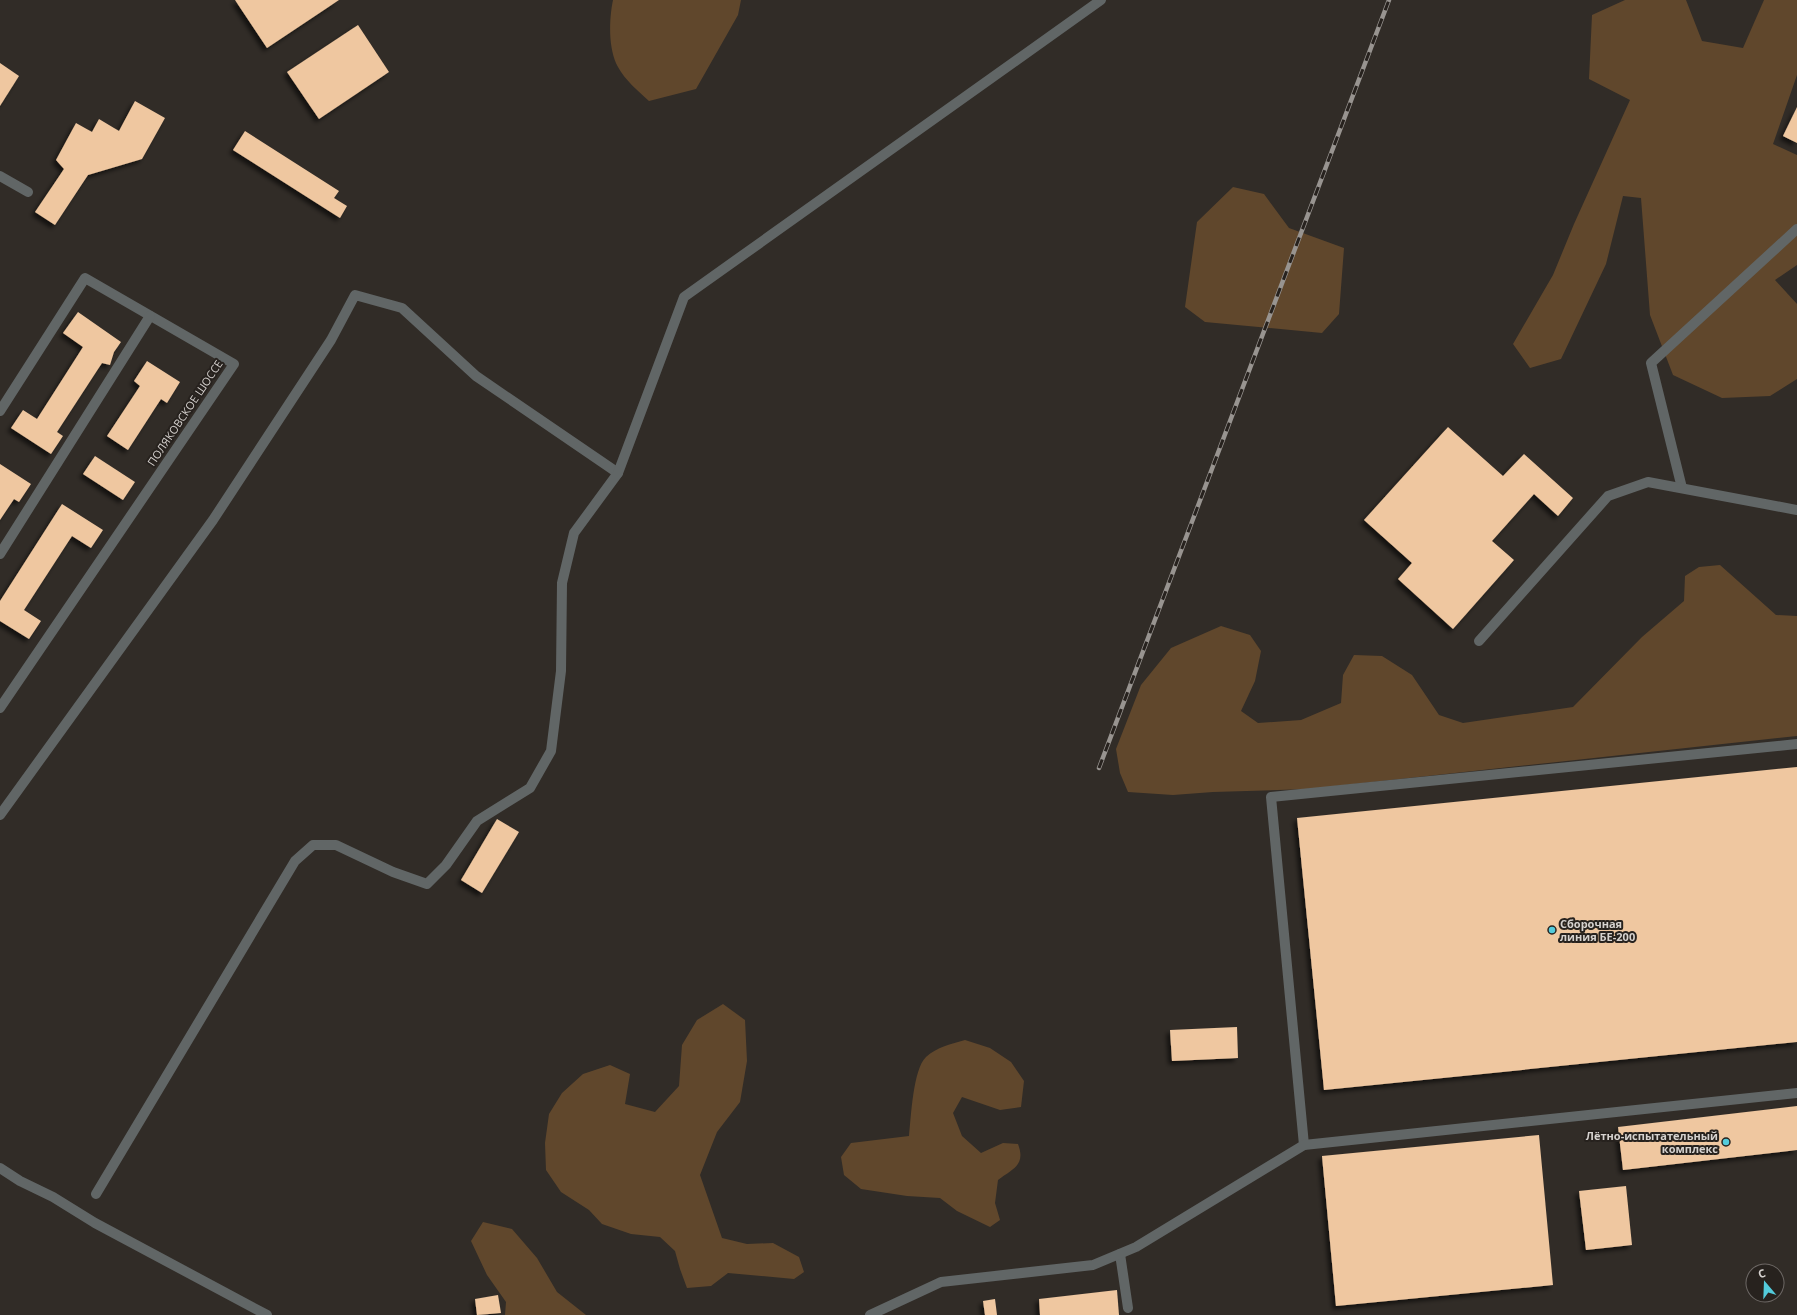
<svg xmlns="http://www.w3.org/2000/svg" width="1797" height="1315" font-family="'Open Sans',sans-serif">
  <style>
    .green { fill: #60472c }
    .building { fill: #efc7a0; filter: url(#shadow) }
    .lines { fill: none; stroke-linecap: round; stroke-linejoin: round }
    .minor { stroke: #616666; stroke-width: 10 }
    .rail-casing { stroke: #989490; stroke-width: 4.5 }
    .rail { stroke: #27221e; stroke-width: 3; stroke-dasharray: 9; stroke-linecap: butt }
    .poi-dot { fill: #53cbdb; stroke: #27221e; stroke-width: 1.5 }
    .labels { text-anchor: middle; stroke-width: 4; stroke-linejoin: round; paint-order: stroke }
    .street-label { font-size: 11px; fill: #d6d2cf; stroke: #27221e }
    .poi-label { font-size: 11px; font-weight: bold; fill: #d6d2cf; stroke: #27221e; text-anchor: start }
  </style>
  <defs>
    <filter id="shadow"><feDropShadow dx="-3.5" dy="3.5" stdDeviation="2" flood-color="#0009"/></filter>
  </defs>
  <rect width="100%" height="100%" fill="#312c27"/>
  <g class="green">
    <path d="M613,0h128l-3,15 -42,74 -47,12c-11,-10 -24,-21 -31,-34 -10,-18 -9,-48 -5,-67z"/>
    <polygon points="1625,0 1686,0 1702,41 1743,48 1764,0 1797,0 1797,75 1773,144 1797,155 1797,265 1775,280 1797,304 1797,379 1770,396 1722,398 1673,375 1650,315 1641,198 1623,196 1606,264 1561,359 1530,368 1513,344 1553,275 1574,224 1630,100 1589,79 1592,15"/>
    <polygon points="1233,187 1264,194 1289,228 1344,248 1339,314 1322,333 1205,322 1185,307 1197,222"/>
    <polygon points="1720,565 1776,615 1797,616 1797,736 1308,789 1213,792 1173,795 1128,792 1120,773 1116,749 1141,685 1171,648 1221,626 1250,635 1261,651 1255,681 1241,711 1258,723 1301,720 1341,703 1343,675 1354,655 1382,656 1412,675 1439,715 1463,723 1573,707 1642,637 1684,601 1685,576 1699,567"/>
    <polygon points="723,1004 745,1020 747,1061 740,1102 717,1132 700,1175 722,1238 747,1244 773,1243 799,1257 804,1272 794,1279 728,1273 711,1286 687,1288 680,1269 675,1251 660,1237 631,1234 602,1224 589,1210 561,1192 546,1170 545,1143 549,1114 562,1093 583,1074 610,1065 630,1074 625,1104 655,1112 679,1086 682,1045 697,1020"/>
    <path d="M965,1040l25,8 21,14 13,19 -3,26 -21,3 -38,-13 -9,16 9,23 19,17 22,-10 15,1c8,21 -5,25 -20,36l-3,23 5,17 -10,7 -33,-16 -17,-13 -33,-2 -46,-7 -17,-14 -3,-18 10,-14 58,-7c2,-18 4,-67 17,-79 11,-10 25,-13 39,-17z"/>
    <polygon points="483,1222 512,1229 537,1258 557,1292 586,1315 505,1315 506,1302 487,1275 471,1241"/>
  </g>
  <g class="building">
    <polygon points="235,0 339,0 267,48"/>
    <polygon points="358,25 389,72 319,119 287,72"/>
    <polygon points="0,63 19,76 0,106"/>
    <polygon points="135,101 165,118 142,159 88,175 55,225 35,212 64,169 56,160 76,123 92,132 99,119 119,131"/>
    <polygon points="1797,107 1797,143 1783,136"/>
    <polygon points="245,131 339,191 334,198 347,206 340,218 233,150"/>
    <polygon points="78,312 121,342 114,352 110,365 102,363 57,432 63,436 51,454 11,428 23,410 37,419 83,347 63,333"/>
    <polygon points="147,361 180,382 167,403 161,399 128,450 107,436 140,386 134,381"/>
    <polygon points="1448,427 1503,476 1524,454 1573,498 1558,516 1534,494 1492,541 1514,560 1453,629 1398,579 1412,563 1364,520"/>
    <polygon points="95,456 135,482 123,500 83,474"/>
    <polygon points="0,464 31,484 19,502 14,499 0,520"/>
    <polygon points="62,504 103,530 91,548 72,536 24,610 41,621 29,639 0,621 0,601"/>
    <polygon points="1797,767 1797,1042 1324,1090 1297,818"/>
    <polygon points="497,819 519,832 482,893 461,880"/>
    <polygon points="1237,1027 1238,1058 1172,1061 1170,1030"/>
    <polygon points="1797,1106 1797,1150 1623,1170 1618,1127"/>
    <polygon points="1539,1135 1553,1285 1336,1306 1322,1156"/>
    <polygon points="1626,1186 1632,1245 1586,1250 1579,1191"/>
    <polygon points="1117,1290 1119,1315 1040,1315 1039,1299"/>
    <polygon points="498,1295 501,1313 477,1315 475,1299"/>
    <polygon points="995,1299 997,1315 985,1315 983,1301"/>
  </g>
  <g class="lines">
    <g class="minor">
      <polyline points="0,176 28,192"/>
      <polyline points="0,411 85,278 234,364 0,708"/>
      <polyline points="1682,488 1651,363 1797,229"/>
      <polyline points="0,554 150,316"/>
      <polyline points="1479,641 1608,496 1648,482 1797,510"/>
      <polyline points="0,815 213,520 331,340 355,295 402,308 476,376 618,473"/>
      <polyline points="1304,1145 1271,797 1797,744"/>
      <polyline points="0,1168 20,1181 53,1197 95,1223 267,1315"/>
      <polyline points="96,1194 295,861 313,845 336,845 393,872 427,884 446,865 477,821 530,788 551,751 561,671 562,583 574,533 618,473 684,297 1101,0"/>
      <polyline points="1120,1254 1128,1308"/>
      <polyline points="870,1315 941,1282 1093,1265 1136,1247 1304,1145 1797,1093"/>
    </g>
    <defs>
      <polyline id="rail" points="1099,768 1389,0"/>
    </defs>
    <use href="#rail" class="rail-casing"/>
    <use href="#rail" class="rail"/>
  </g>
  <g class="poi-dot">
    <circle cx="1552" cy="930" r="4"/>
    <circle cx="1726" cy="1142" r="4"/>
  </g>
  <g class="labels">
    <g class="street-label">
      <text transform="translate(185 413) rotate(-56)" y="4">ПОЛЯКОВСКОЕ ШОССЕ</text>
    </g>
    <g class="poi-label">
      <text x="1560" y="928">Сборочная<tspan x="1560" dy="13">линия БЕ-200</tspan></text>
      <text x="1718" y="1140" text-anchor="end">Лётно-испытательный<tspan x="1718" dy="13">комплекс</tspan></text>
    </g>
  </g>
  <g transform="translate(1765 1283) rotate(341)"><circle r="19" fill="#27221e" stroke="#6d6865"/>
  <path d="M0-3L7 15L0 10L-7 15Z" fill="#53cbdb"/>
  <text y="-6" font-size="11" font-weight="bold" text-anchor="middle" fill="#d6d2cf">С</text>
  </g>
</svg>
